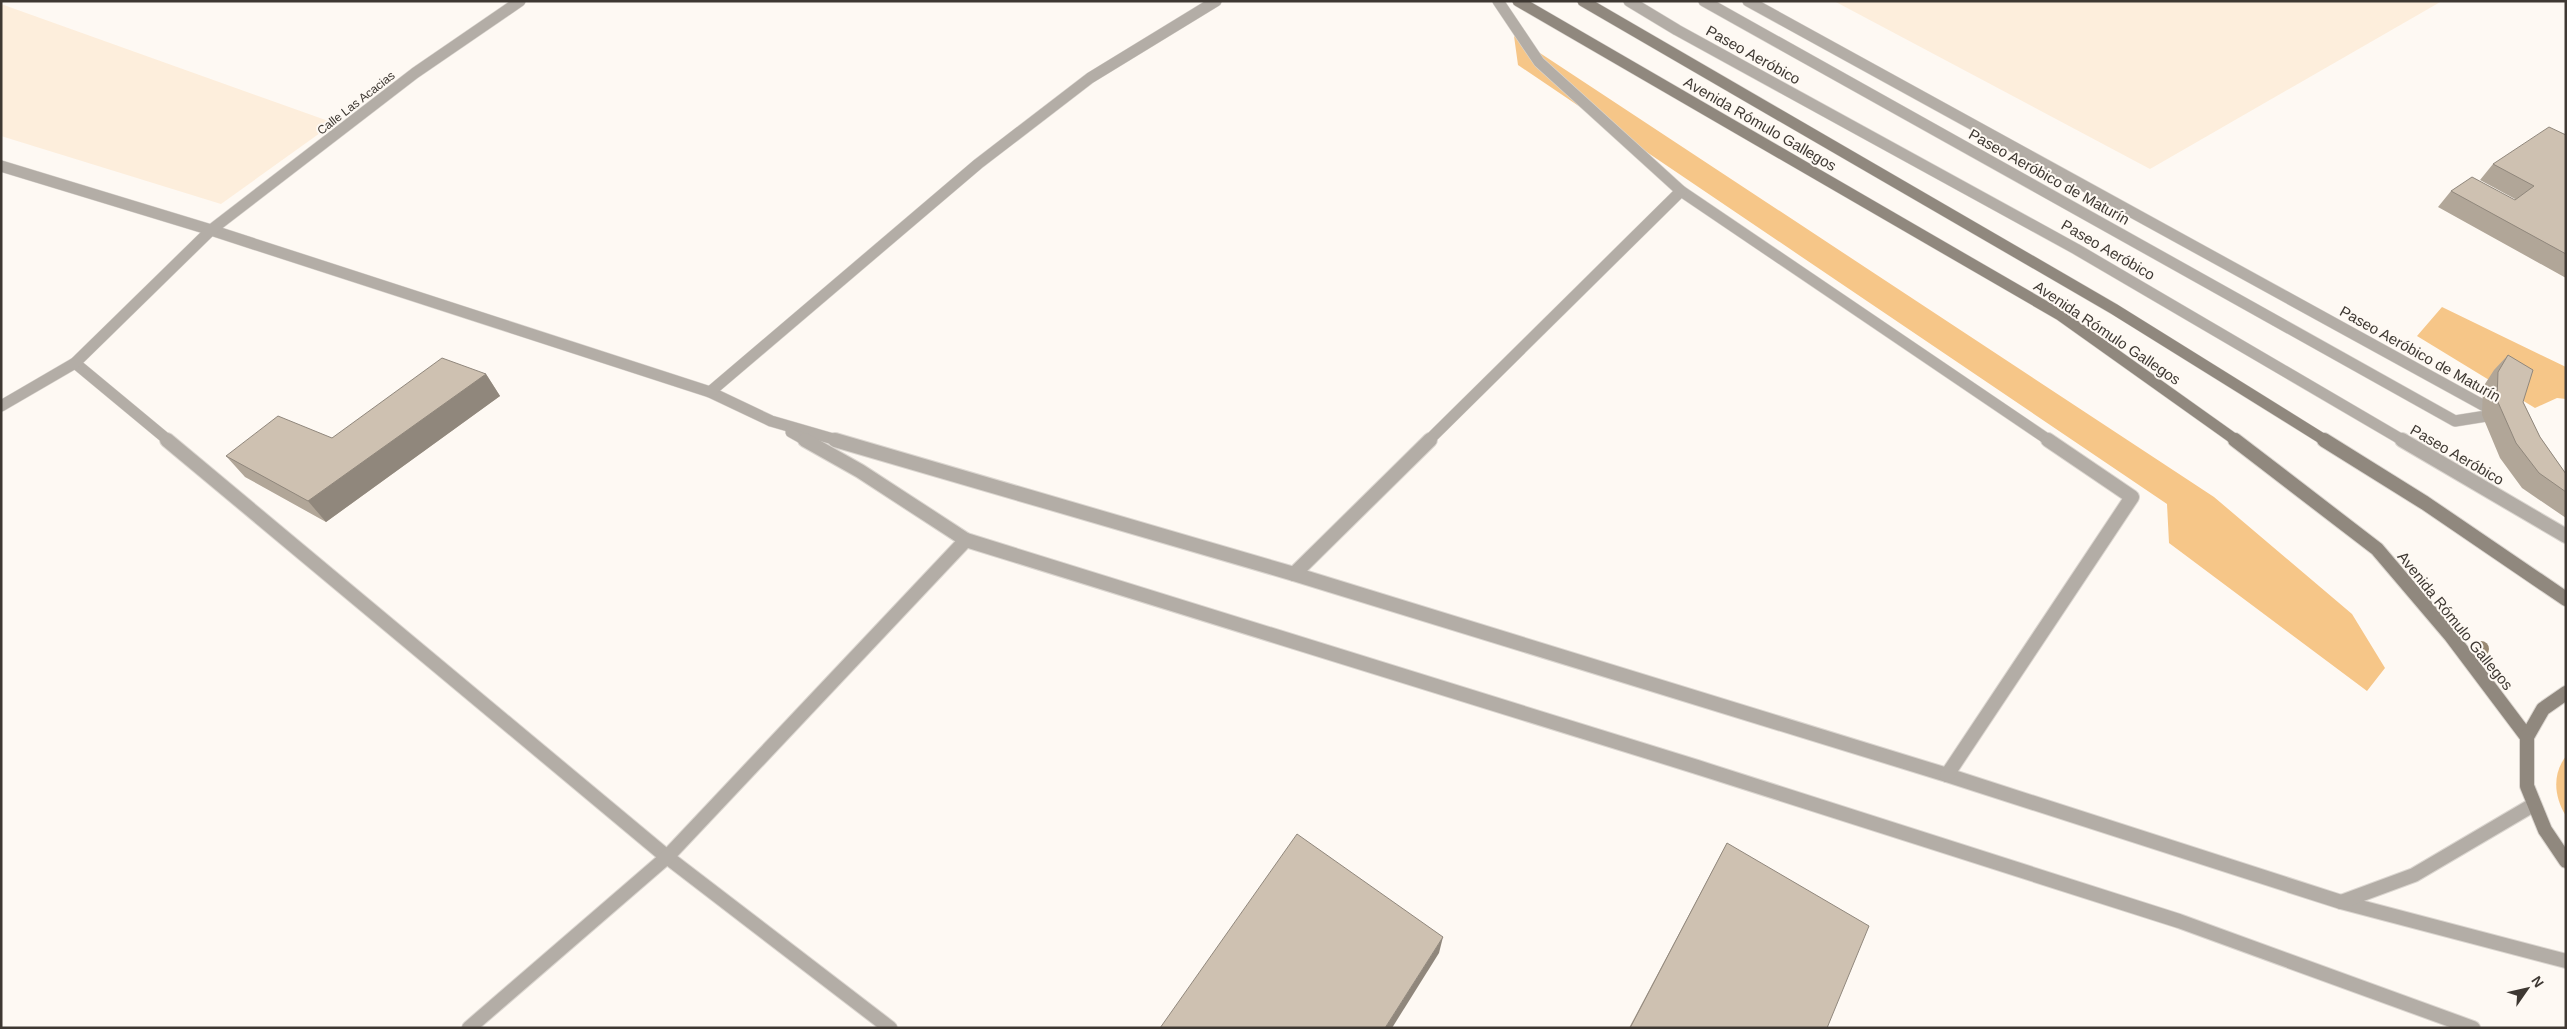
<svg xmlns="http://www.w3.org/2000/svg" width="2567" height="1029" font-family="Arial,sans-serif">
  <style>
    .built { fill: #fdeedc }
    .green { fill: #f6c688 }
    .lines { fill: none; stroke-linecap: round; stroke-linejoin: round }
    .pedestrian-casing { stroke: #dbd6d0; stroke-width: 12 }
    .minor-far1-casing { stroke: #dbd6d0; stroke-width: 12 }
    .minor-casing { stroke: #dbd6d0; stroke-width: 16 }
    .secondary-far1-casing { stroke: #dbd6d0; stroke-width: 12 }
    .secondary-casing { stroke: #dbd6d0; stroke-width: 16 }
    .pedestrian { stroke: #b3ada6; stroke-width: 11 }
    .minor-far1 { stroke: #b3ada6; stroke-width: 11 }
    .minor { stroke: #b3ada6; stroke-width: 14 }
    .secondary-far1 { stroke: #90887e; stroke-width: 11 }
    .secondary { stroke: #90887e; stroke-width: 14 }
    .tree { fill: #998972 }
    .wall { fill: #b1a698 }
    .shaded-wall { fill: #90877c }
    .building { fill: #cec1b1; stroke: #90877c }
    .labels { text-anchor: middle; stroke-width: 4; stroke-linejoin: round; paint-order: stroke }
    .far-street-label { font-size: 12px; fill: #3e3832; stroke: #fef9f3 }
    .street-label { font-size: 15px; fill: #3e3832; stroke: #fef9f3 }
  </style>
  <rect width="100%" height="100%" fill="#fef9f3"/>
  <g class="built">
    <polygon points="1834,1 2442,1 2150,169"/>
    <polygon points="1,4 334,123 221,204 1,136"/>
  </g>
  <g class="green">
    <polygon points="1514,36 2214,497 2352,614 2385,668 2367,691 2169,543 2167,504 1518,65"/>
    <polygon points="2442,307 2566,367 2566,399 2557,398 2535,408 2417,336"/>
    <path d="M2566,756v60c-12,-19 -14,-42 0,-60z"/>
  </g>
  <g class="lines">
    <defs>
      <polyline id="pedestrian" points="1704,1 2455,421 2499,414 1748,1"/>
      <g id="minor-far1">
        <polyline points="1498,1 1539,62 1681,191 2050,441"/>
        <polyline points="1629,1 1677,30 2076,249 2404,441"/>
        <polyline points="1,166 211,230 710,392 771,421 840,441"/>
        <polyline points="75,363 169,441"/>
        <polyline points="710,392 978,164 1090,78 1216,1"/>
        <polyline points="1,406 75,363 211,230 415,73 520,1"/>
        <polyline points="791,432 807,441"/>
        <polyline points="1428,441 1681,191"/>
      </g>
      <g id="minor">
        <polyline points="167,440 667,857 890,1028"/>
        <polyline points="805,440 860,471 966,540 1697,767 2179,921 2473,1028"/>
        <polyline points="835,440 1294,574 1947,775 2341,902 2566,961"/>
        <polyline points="2402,440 2566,536"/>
        <polyline points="1294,574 1430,440"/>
        <polyline points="1947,775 2132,497 2048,440"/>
        <polyline points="2341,902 2414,875 2533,805"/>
        <polyline points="469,1028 667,857 966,540"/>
      </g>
      <g id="secondary-far1">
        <polyline points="1518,1 2060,315 2237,441"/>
        <polyline points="1583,1 2114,309 2326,441"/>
      </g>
      <g id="secondary">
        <polyline points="2235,440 2377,549 2451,636 2527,737"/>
        <polyline points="2324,440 2425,503 2566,599"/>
        <polyline points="2566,693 2543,709 2527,737 2527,786 2545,830 2566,861"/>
      </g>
    </defs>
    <use href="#pedestrian" class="pedestrian-casing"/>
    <use href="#minor-far1" class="minor-far1-casing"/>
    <use href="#minor" class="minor-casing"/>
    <use href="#secondary-far1" class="secondary-far1-casing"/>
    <use href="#secondary" class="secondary-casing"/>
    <use href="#pedestrian" class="pedestrian"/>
    <use href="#minor-far1" class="minor-far1"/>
    <use href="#minor" class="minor"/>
    <use href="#secondary-far1" class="secondary-far1"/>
    <use href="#secondary" class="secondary"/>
  </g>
  <circle class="tree" cx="2481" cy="649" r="8"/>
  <g class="wall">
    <polygon points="2566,135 2566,278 2438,207 2451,191 2515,200 2515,199 2480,180 2493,164"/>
    <polygon points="2508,355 2523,402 2540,437 2566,474 2566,518 2522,488 2500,458 2482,415 2483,387 2494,370"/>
    <polygon points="486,374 500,396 326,522 245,477 226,456 332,438"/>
    <polygon points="1727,843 1827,1028 1629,1028"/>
  </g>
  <g class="shaded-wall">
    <polygon points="486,374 500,396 326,522 308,501"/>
    <polygon points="1443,937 1439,953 1392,1028 1385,1028"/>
  </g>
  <g class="building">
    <polygon points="2549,127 2566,135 2566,254 2451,191 2472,177 2515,200 2534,186 2493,164"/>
    <polygon points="2508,355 2533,370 2523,402 2540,437 2566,474 2566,492 2539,473 2516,443 2497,400 2498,372"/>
    <polygon points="442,358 486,374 308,501 226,456 278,416 332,438"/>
    <polygon points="1297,834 1443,937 1385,1028 1160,1028"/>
    <polygon points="1727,843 1869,926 1827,1028 1630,1028"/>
  </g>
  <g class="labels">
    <g class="far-street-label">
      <text transform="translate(356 103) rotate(-38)" y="4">Calle Las Acacias</text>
    </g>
    <g class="street-label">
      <text transform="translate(1753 55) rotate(29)" y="5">Paseo Aeróbico</text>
      <text transform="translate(1760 124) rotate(30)" y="5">Avenida Rómulo Gallegos</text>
      <text transform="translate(2049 177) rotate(29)" y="5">Paseo Aeróbico de Maturín</text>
      <text transform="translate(2108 250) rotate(30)" y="5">Paseo Aeróbico</text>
      <text transform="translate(2107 333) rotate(34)" y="5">Avenida Rómulo Gallegos</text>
      <text transform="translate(2420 354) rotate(29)" y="5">Paseo Aeróbico de Maturín</text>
      <text transform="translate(2457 455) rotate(30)" y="5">Paseo Aeróbico</text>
      <text transform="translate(2455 621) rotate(51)" y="5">Avenida Rómulo Gallegos</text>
    </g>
  </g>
  <rect width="2567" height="1029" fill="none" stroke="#3e3832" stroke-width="5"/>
  <g transform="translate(2527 989) rotate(56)" stroke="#fef9f3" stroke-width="4" paint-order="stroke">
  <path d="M0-4L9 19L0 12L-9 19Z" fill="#3e3832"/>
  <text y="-8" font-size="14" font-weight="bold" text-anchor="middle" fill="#3e3832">N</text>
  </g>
</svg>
